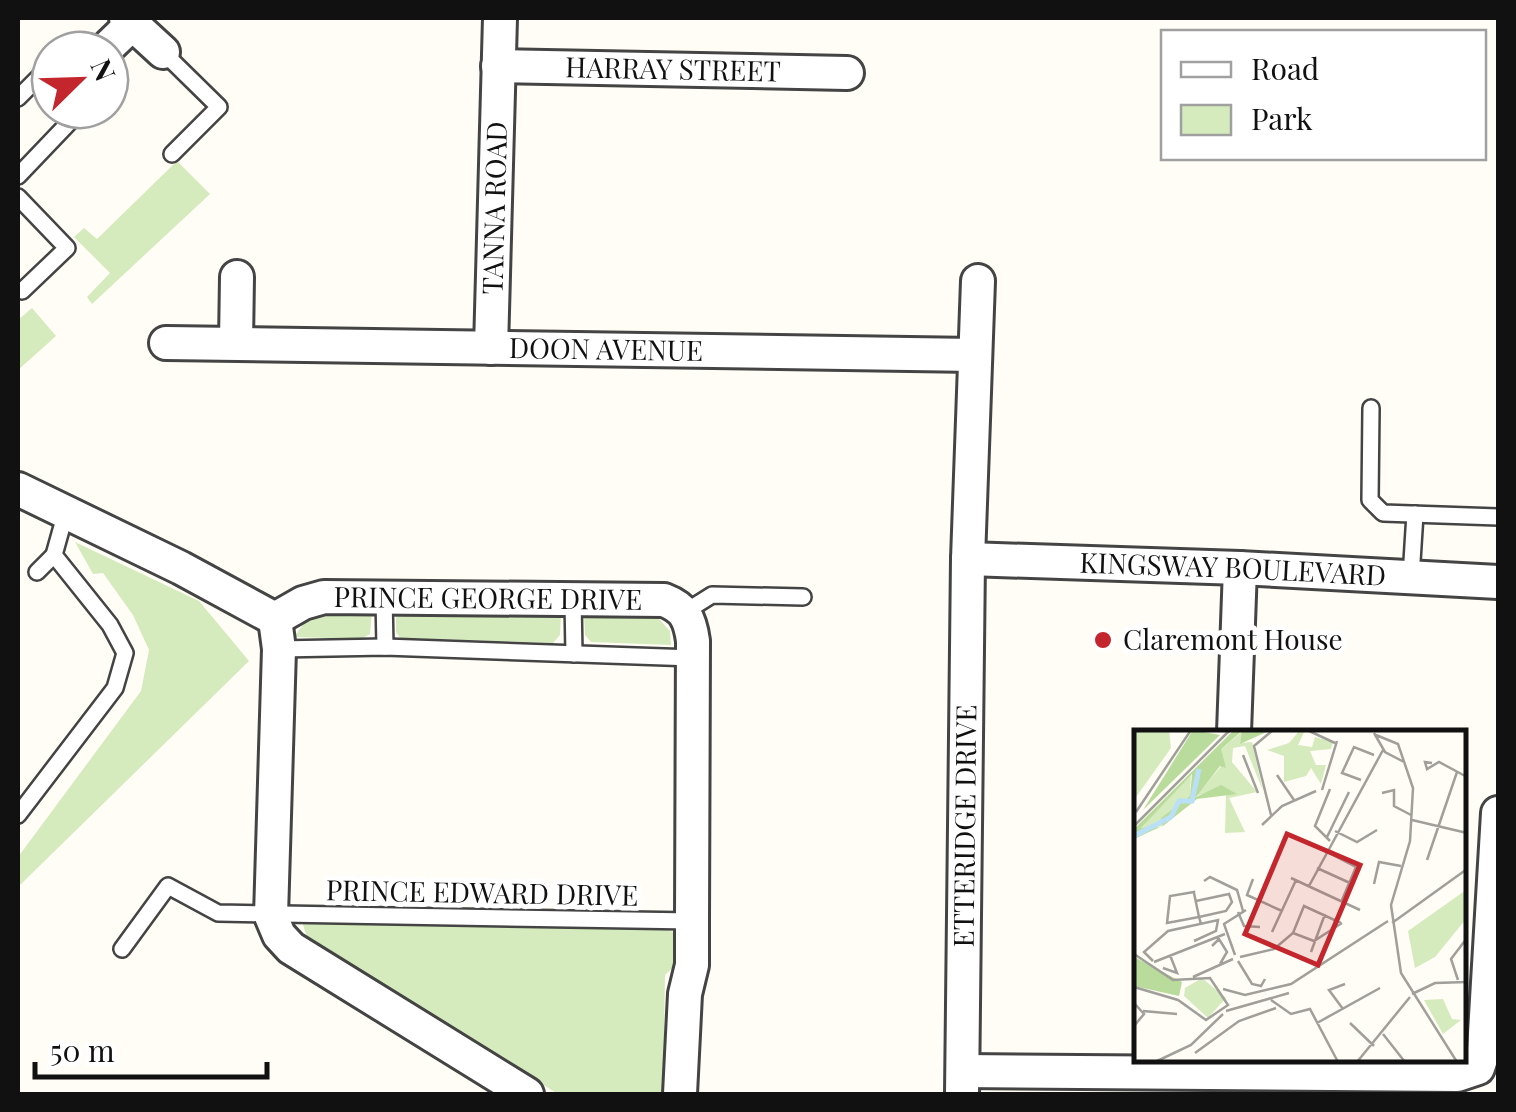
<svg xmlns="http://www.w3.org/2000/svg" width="1516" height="1112" font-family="'Playfair Display',serif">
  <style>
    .green { fill: #d5ebbd }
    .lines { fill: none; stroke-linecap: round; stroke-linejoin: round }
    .service-casing { stroke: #444; stroke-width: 20 }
    .minor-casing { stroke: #444; stroke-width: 38 }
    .service { stroke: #fff; stroke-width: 15 }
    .minor { stroke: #fff; stroke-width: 32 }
    .poi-dot { fill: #c4262e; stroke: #fff; stroke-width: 4 }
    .labels { text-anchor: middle; stroke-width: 10; stroke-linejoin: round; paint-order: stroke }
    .street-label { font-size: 28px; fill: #111; stroke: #fff }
    .poi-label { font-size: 28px; fill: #111; stroke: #fff; text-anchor: start }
    .inset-river { fill: none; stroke: #b9e0f7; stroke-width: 5 }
    .inset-road { fill: none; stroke: #a09f9a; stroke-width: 2.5 }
    .view { fill: #c4262e; fill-opacity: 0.15; stroke: #c4262e; stroke-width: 5 }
    .inset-edge { fill: none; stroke: #111; stroke-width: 5 }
  </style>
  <rect width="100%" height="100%" fill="#fffdf5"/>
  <g class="green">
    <polygon points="177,161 210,194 92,304 87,297 110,273 74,237 84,228 97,239"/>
    <polygon points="32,308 56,336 18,370 18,320"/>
    <polygon points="75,542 199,601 249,661 18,887 18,857 141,691 149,650 133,615 103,573 93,574"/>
    <polygon points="331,609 372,611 370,634 361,639 294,637 310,615"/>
    <polygon points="396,612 561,615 560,635 553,643 400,638 396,632"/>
    <polygon points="584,615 658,618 670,631 671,645 591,642 585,635"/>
    <polygon points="302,922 661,928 676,933 677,964 665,975 663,1094 558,1094 307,937"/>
  </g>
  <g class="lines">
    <defs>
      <g id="service">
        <polyline points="66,50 71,50"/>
        <polyline points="163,52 219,107 172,154"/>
        <polyline points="18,98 50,66"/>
        <polyline points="18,176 81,110"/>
        <polyline points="18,197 67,248 22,291"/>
        <polyline points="1371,408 1370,500 1383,513 1498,517"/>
        <polyline points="37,572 54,555"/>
        <polyline points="1411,577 1415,514"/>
        <polyline points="384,597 385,647"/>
        <polyline points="573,600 574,654"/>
        <polyline points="685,612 712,595 803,597"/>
        <polyline points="279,649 385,647 693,658"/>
        <polyline points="18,815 115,688 125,653 110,625 54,555 66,512"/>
        <polyline points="122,949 168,886 218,913 692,921"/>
      </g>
      <g id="minor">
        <polyline points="126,18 163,52"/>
        <polyline points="105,50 132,24"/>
        <path id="s1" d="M498,66l349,7"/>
        <polyline points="236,342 237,277"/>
        <path id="s2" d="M166,343l809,12"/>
        <path id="s3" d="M491,348l9,-330"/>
        <polyline points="18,489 181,568 275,619"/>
        <path id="s4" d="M968,559l272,9 258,14"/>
        <path id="s5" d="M275,619l28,-16 21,-6 340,3c21,8 26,19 29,41l-1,280v44l-7,29 -5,100"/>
        <polyline points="275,619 279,649 271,916 279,935 291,948 527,1094"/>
        <polyline points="1234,732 1240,568"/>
        <polyline points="963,1071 1457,1075 1478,1068 1484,1050 1498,813"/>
        <path id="s6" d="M962,1094l6,-535 10,-278"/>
      </g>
    </defs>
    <use href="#service" class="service-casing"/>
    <use href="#minor" class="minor-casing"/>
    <use href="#service" class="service"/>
    <use href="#minor" class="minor"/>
  </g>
  <circle class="poi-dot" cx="1103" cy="640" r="10"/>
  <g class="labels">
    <g class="street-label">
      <text dy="10" stroke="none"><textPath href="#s1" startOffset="175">HARRAY STREET</textPath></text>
      <text dy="10" stroke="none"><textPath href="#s3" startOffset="140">TANNA ROAD</textPath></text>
      <text dy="10" stroke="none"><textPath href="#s2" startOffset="440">DOON AVENUE</textPath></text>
      <text dy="10" stroke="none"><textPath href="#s4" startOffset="265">KINGSWAY BOULEVARD</textPath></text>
      <text dy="10" stroke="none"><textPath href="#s5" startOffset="218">PRINCE GEORGE DRIVE</textPath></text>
      <text dy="10" stroke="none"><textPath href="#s6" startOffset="268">ETTERIDGE DRIVE</textPath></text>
      <text transform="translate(482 893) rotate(1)" y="10">PRINCE EDWARD DRIVE</text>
    </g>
    <g class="poi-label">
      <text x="1123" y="650">Claremont House</text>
    </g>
  </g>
  <g transform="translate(1134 730)">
    <rect width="332" height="332" fill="#fffdf5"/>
    <path d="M35,0l2,18 -37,52v-68zM166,0h5l-7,15 14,2 3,-10 18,5 -2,7 -21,2 6,14h10l-5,19 -10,-16 -5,8 -22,6v-26l-17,-6 22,-7zM109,1l-3,12 12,-1 11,49 -18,-45 -12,2 -1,14 25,30 -28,6 16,34 -20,1 1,-39h10l-22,-4 -18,6 26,-31 -1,-16zM57,43l-1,24 -13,5 -14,24 -24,4zM332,148v41l-31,38 -20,11 -7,-37 58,-41zM68,248l24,20 -18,20 -24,-22 1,-8zM309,269l9,20 9,1 -18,14 -19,-34z" fill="#d5ebbd"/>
    <path d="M59,0l27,5 -77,75zM100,0h37l-31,14 2,-13 -21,18 5,19 -6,-2 -24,31 25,-12 16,9 -40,5 -34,27 -2,-8 29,-22 2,-22 -51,54 19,-1 -26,12v-10zM0,227l48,25 -3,14 -45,-10z" fill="#b9dc9c"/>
    <path class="inset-river" d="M0,106l37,-19 8,-16h13l7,-32"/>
    <path class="inset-road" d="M173,0l28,13M240,3l11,19 19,10M242,5l22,9 15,44 -3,53 -19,64 10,68 56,89M109,25l15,38M298,33l-7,-1 2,7 12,-7 28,15M143,45l17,25M227,50l-19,-7 12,-26 20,8M196,59l-15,37 15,15M188,60l15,-49M248,63l12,-3v16l17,9M2,82l55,-82M137,85l-17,-69 19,-16M278,90l55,13M128,95l20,-19 34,-15M0,96l96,-96M201,101l22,11 20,-12M193,107l22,-45M191,121l31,16 -14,33M293,130l30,-88M183,138l33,15M157,148l69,32M119,149l-6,16 35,16M70,151l6,-4 27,13 6,21M240,154l5,-22 22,4M175,156l74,-136M62,171l33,-7 3,8 -6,9 -27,6 -32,6 3,-27 24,-4v1l5,24 2,7M104,182l6,14 16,1M258,193l75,-54M138,202l24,-52M159,203l21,8 28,-18M78,216l7,-7 8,13 -7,12M177,222l14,-38M0,224l39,26 37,-2 18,27 -22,15 -28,-20 -44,-13M101,225l-11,-31 22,-14M106,227l34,-8 19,-16 11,-27 37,17M19,231l-9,-9 24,-21 50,-11 -2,11 -22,10M104,231l14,23 9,2 4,-7M20,232l71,-28M29,238l14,5 -7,-18M59,247l40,-18M324,250l-7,-21 16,-21M89,259l22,6 46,-11 97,-63M278,264l23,-11 32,-1M137,270l20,14 19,-5 28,53M0,273l10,11 -10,12M209,279l-14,-19 16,-6M9,281l34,3M92,281l63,-18M183,293l63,-35M216,293l24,23M249,304l22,28M61,323l44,-32 37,-13M21,332l36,-17 32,-31M223,332l53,-65"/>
    <path class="view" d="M153,104l73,31 -42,100 -73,-31z"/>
    <rect width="332" height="332" class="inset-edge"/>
  </g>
  <rect width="1516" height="1112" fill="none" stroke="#111111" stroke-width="40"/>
  <rect x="1161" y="30" width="325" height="130" fill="#ffffff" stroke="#a0a0a0" stroke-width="2.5"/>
  <rect x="1181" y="62" width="50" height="15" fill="#ffffff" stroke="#a0a0a0" stroke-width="2.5"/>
  <text x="1251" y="80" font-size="30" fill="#111111">Road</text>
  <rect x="1181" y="105" width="50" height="30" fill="#d5ebbd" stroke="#a0a0a0" stroke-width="2.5"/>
  <text x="1251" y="130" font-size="30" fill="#111111">Park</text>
  <g transform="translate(80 80) rotate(67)"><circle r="48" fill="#ffffff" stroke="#a0a0a0" stroke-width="2.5"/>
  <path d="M0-8L18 38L0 25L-18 38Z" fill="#c4262e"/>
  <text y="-15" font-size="28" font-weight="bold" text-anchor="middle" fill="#111111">N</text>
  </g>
  <path d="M35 1062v15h232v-15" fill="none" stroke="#111111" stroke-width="5"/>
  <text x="50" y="1062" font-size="30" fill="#111111" stroke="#ffffff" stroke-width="8" paint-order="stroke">50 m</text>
</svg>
